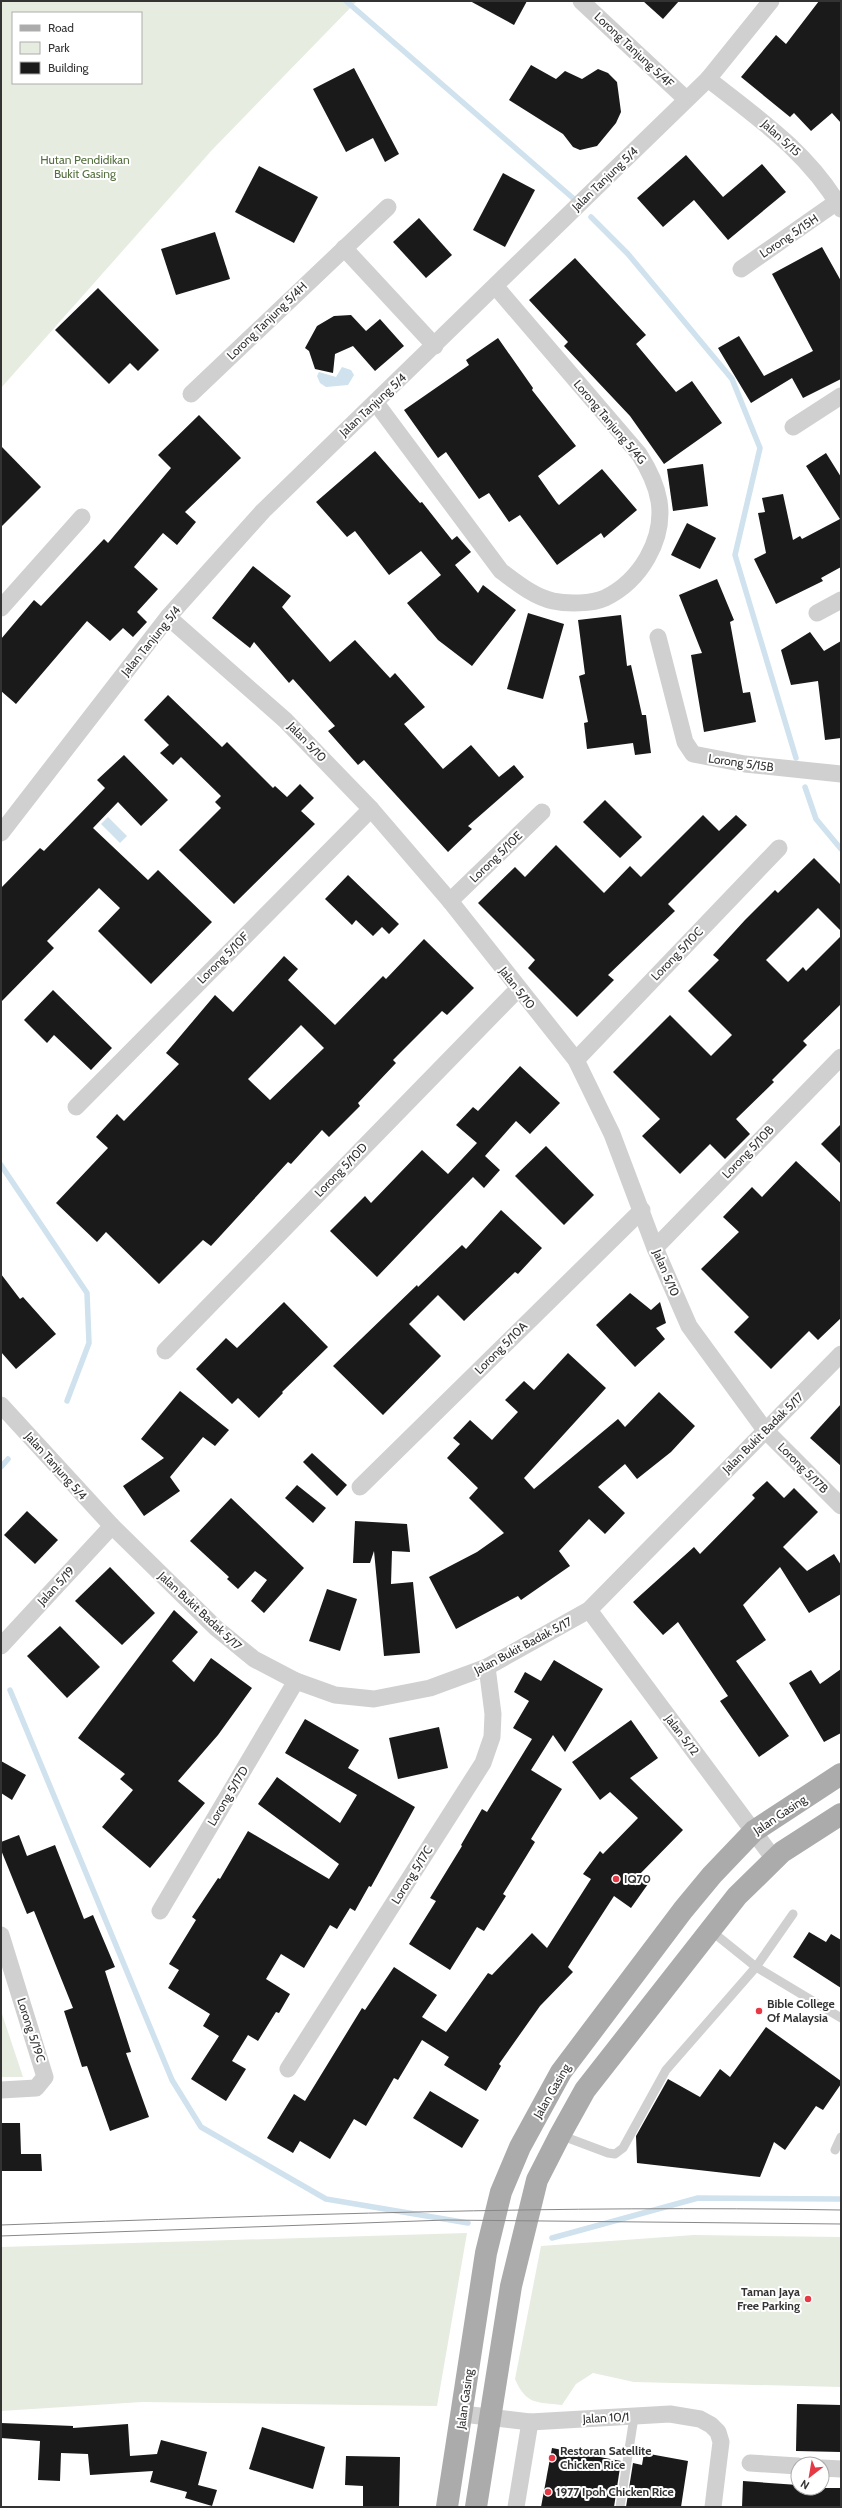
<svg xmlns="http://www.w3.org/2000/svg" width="842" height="2508" font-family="Cabin,sans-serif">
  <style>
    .green { fill: #e6ecdf; fill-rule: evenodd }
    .water { fill: #cfe2ee }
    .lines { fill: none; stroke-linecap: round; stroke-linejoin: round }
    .stream { stroke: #cfe2ee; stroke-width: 5.5 }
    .building { fill: #1a1a1a; fill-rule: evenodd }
    .lane { stroke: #d0d0d0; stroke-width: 9 }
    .street { stroke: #d0d0d0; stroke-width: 17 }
    .primary { stroke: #ababab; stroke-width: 22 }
    .tram { stroke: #888; stroke-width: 1 }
    .poi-dot { fill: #e63946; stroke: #fff; stroke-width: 1.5 }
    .labels { text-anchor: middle; stroke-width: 4; stroke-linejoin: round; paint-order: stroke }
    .street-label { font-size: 12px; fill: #333; stroke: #fff }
    .park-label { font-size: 12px; fill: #56703f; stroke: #fff }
    .poi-label { font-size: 12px; font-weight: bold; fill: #333; stroke: #fff; text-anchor: start }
  </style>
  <rect width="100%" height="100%" fill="#fff"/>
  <g class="green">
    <path d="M1,1h356l-145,149 -211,238zM13,13h128v70h-128z"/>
    <polygon points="1,2011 23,2077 1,2077"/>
    <polygon points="467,2233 437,2406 142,2402 1,2411 1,2247"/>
    <path d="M694,2235l147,2v150l-207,-5 -41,-9 -17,11 -14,21c-25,-3 -36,0 -47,-26l26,-133z"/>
  </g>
  <g class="water">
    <polygon points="342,367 351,370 354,375 348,385 326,387 320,383 317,376 319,372 336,377"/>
    <polygon points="108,817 127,836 120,843 101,824"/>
  </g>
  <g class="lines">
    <g class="stream">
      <polyline points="346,1 574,199"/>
      <polyline points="591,217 628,254 732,379 760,448 735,555 796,758"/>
      <polyline points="805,787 816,819 841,849"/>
      <polyline points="1,1165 87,1293 89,1343 67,1401"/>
      <polyline points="1,1467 8,1459"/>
      <polyline points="10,1690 172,2080 201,2127 326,2199 468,2223"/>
      <polyline points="552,2238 698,2198 841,2199"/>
    </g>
  </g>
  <g class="building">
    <polygon points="470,1 527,1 514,25"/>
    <polygon points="643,1 679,1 663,19"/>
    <polygon points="819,1 841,1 841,123 832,113 811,131 794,113 790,117 741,77 776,35 786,44"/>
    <polygon points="531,65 556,79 565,71 582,79 598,69 608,73 617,82 621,112 616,123 597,146 580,150 573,147 563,134 509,100"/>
    <polygon points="354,68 399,154 385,162 373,138 346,152 313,89"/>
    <polygon points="686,155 723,197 762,164 786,192 728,240 694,200 663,227 637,198"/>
    <polygon points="259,166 318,197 294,243 235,212"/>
    <polygon points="503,173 535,190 505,247 473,230"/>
    <polygon points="419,218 452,255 426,278 393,242"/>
    <polygon points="215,232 230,279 176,295 161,249"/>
    <polygon points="822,247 841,281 841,379 803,398 792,378 751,403 718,348 739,336 764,376 813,351 772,274"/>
    <polygon points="575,258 646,335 636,344 676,392 692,381 722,423 664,464 630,416 564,346 568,342 529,300"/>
    <polygon points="98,288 159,350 138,371 130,363 109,384 55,330"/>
    <polygon points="351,315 366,331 380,319 404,346 375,371 353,346 335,354 333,373 315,369 309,351 305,348 317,326 334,316"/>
    <polygon points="498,338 533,388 532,390 576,446 538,476 557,503 559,505 602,469 637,510 604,538 601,533 557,565 520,515 509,522 489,493 479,499 446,452 438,458 404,410 469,365 466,360"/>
    <polygon points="199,415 241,458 185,512 196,522 177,545 163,533 134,567 158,589 137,612 147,622 133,637 123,628 110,641 87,621 16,704 1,691 1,639 34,600 41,606 104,539 108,543 171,468 158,455"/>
    <polygon points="1,446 41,487 1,527"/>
    <polygon points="375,451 420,503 422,502 452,540 457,536 471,552 455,565 478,593 483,585 516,610 472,666 438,640 407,603 441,575 421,551 389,575 355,531 347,537 316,502"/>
    <polygon points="826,453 841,477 841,567 821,578 823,581 776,604 754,559 766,553 758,513 765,512 762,498 783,494 793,540 800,536 802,539 840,519 806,466"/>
    <polygon points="703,464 708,506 673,511 667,469"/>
    <polygon points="687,523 716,538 700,569 671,555"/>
    <polygon points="253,566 291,596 282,607 330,662 355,640 390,678 395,673 425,707 404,724 443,769 471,745 499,777 514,765 524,777 468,826 472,829 448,852 364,760 358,765 328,731 335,726 293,679 289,683 254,642 250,648 212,618"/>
    <polygon points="717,579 734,620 730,622 743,693 750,692 756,722 704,732 691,655 702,653 679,595"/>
    <polygon points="528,613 564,624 543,699 507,689"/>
    <polygon points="621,615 627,666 631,665 642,715 646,715 651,753 635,755 633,743 587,749 584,723 588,722 579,676 585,674 578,620"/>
    <polygon points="810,632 824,651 841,641 841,738 825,740 818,681 791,685 781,650"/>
    <polygon points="168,695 222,747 227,742 273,788 275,786 287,797 300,784 314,798 301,811 315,824 234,904 179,850 221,808 215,802 221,796 181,757 173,765 160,753 169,745 144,720"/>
    <polygon points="124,755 168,800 141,826 118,802 93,828 148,880 158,870 212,922 151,984 98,931 120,908 99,888 47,941 54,948 1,1002 1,888 40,848 44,851 105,788 97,780"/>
    <polygon points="605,800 642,837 620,858 583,822"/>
    <polygon points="703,815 719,831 736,815 747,825 668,904 675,911 608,975 614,980 577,1017 528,968 535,960 478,903 515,867 525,877 556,845 604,893 630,866 641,877"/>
    <polygon points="814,858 841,885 841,931 818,908 766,960 788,982 803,967 806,971 841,936 841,1004 803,1041 807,1045 772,1080 774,1082 736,1119 750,1134 725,1159 710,1144 680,1174 642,1136 660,1119 613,1072 670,1015 711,1056 732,1035 688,991 719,960 713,955 745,920 775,890 778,893"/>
    <polygon points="348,875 399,924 389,934 382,927 373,936 356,920 352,925 325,899"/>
    <path d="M424,939l50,49 -27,27 -5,-4 -49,49 3,3 -38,40 2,3 -31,31 -7,-7 -31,34 -3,-2 -77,84 -8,-6 -44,44 -53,-52 -9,10 -41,-39 52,-55 -12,-11 21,-23 7,7 55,-57 -13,-11 49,-58 18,17 51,-56 14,13 -10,11 47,45 48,-49 3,3zM301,1025l23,23 -54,52 -22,-21z"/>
    <polygon points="53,990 112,1048 91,1070 54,1035 47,1043 24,1020"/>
    <polygon points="520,1066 560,1103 530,1134 516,1121 485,1156 500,1170 484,1188 473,1177 377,1277 330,1231 365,1196 371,1203 422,1150 448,1174 477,1143 456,1125 473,1107 478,1111"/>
    <polygon points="841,1124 841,1164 821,1144"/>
    <polygon points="546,1146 594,1195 564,1225 515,1176"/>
    <polygon points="796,1161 841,1203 841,1318 818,1340 809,1331 771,1369 734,1332 749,1317 701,1269 739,1232 723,1217 752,1187 762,1197"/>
    <polygon points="501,1210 542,1248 518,1274 515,1272 464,1321 438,1295 409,1324 441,1356 383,1415 333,1366 417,1285 418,1287 462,1245 466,1249"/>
    <polygon points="1,1274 20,1299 23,1297 56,1334 16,1369 1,1352"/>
    <polygon points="630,1293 651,1310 660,1302 666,1323 656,1328 665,1339 635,1367 596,1325"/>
    <polygon points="284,1302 328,1347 282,1392 283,1393 259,1418 238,1398 232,1404 196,1369 226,1338 237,1348"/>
    <polygon points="568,1353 606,1388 524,1478 534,1489 618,1419 625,1427 659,1392 695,1426 671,1452 637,1479 625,1464 598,1487 625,1513 605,1534 589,1519 559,1551 570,1566 521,1600 518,1596 456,1629 429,1577 477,1552 504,1533 469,1498 478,1488 447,1458 460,1444 453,1438 470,1420 492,1440 518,1412 505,1400 524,1381 534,1390"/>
    <polygon points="180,1391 229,1430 215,1446 203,1437 170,1477 180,1491 144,1516 123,1486 164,1458 141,1439"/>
    <polygon points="841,1404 841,1466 810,1438"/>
    <polygon points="312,1453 347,1485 337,1496 303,1462"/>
    <polygon points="767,1481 784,1498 794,1488 818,1512 783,1547 807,1571 834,1554 841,1565 841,1594 809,1613 780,1567 743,1605 766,1640 736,1661 789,1736 759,1757 720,1701 728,1696 678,1622 663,1635 633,1602 694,1547 700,1554 755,1498 752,1495"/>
    <polygon points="297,1485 326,1508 313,1523 285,1498"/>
    <polygon points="231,1498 304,1568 264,1613 251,1601 267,1580 255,1571 238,1589 227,1579 229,1577 190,1541"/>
    <polygon points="27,1511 58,1540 35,1564 4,1535"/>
    <polygon points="355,1521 407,1524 410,1552 392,1551 391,1584 413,1582 420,1653 384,1656 374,1551 370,1563 353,1563"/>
    <polygon points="110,1567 155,1613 122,1645 75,1601"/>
    <polygon points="327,1589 357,1599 340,1651 309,1641"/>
    <polygon points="174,1610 198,1632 172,1661 194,1682 211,1658 252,1688 218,1735 178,1781 205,1803 150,1868 102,1827 133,1790 120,1779 125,1774 78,1738"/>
    <polygon points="60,1626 100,1667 67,1698 27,1656"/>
    <polygon points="554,1660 603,1689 565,1752 553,1735 531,1770 562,1789 531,1839 535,1842 503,1894 506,1896 484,1931 477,1927 450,1970 409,1944 436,1901 430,1898 462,1846 461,1845 482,1809 487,1812 532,1739 513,1728 529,1701 514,1692 525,1672 541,1681"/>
    <polygon points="841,1669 841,1733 824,1742 789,1683 811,1670 820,1684"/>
    <polygon points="305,1719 359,1750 348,1768 415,1807 371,1887 369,1886 355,1911 350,1908 337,1929 330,1925 304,1968 281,1954 266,1979 290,1994 279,2013 276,2012 258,2041 248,2035 232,2061 246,2069 226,2101 191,2079 219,2036 203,2026 210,2014 168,1988 179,1970 169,1964 196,1920 192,1917 218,1878 220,1879 248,1831 329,1879 339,1864 258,1804 277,1777 340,1823 357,1795 285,1753"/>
    <polygon points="631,1720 658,1758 630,1778 683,1830 637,1877 648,1884 631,1908 614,1896 568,1967 573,1972 540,2006 499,2064 501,2066 486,2091 444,2065 449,2057 422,2040 398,2080 394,2078 366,2126 354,2119 330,2159 300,2141 293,2153 267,2138 294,2094 305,2101 362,2008 365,2010 394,1967 437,1995 422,2017 446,2032 488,1973 492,1975 532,1933 547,1948 591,1879 583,1874 600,1851 603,1854 638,1818 610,1792 600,1800 572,1762"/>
    <polygon points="439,1727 448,1768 398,1779 389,1738"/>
    <polygon points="1,1761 26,1775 12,1800 1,1793"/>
    <polygon points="19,1835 27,1856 55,1845 84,1919 93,1915 115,1967 105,1971 131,2052 126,2053 149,2117 110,2131 87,2066 82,2067 64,2011 73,2008 34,1911 27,1914 1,1850 1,1842"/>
    <polygon points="809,1932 826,1942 831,1934 841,1940 841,1988 793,1957"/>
    <polygon points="766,2027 841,2081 841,2084 823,2110 816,2106 785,2150 774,2142 760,2177 637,2163 636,2136 668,2079 700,2097 720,2069 730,2077"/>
    <polygon points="430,2091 479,2120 462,2148 413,2118"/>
    <polygon points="1,2123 20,2123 21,2154 41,2154 42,2171 1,2171"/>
    <polygon points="797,2404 841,2405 841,2452 796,2451"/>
    <polygon points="1,2423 73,2426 73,2428 128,2424 130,2456 157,2454 161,2440 207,2452 198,2485 217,2490 212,2506 185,2498 187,2492 150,2482 153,2471 90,2475 88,2454 61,2453 60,2481 38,2480 40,2441 1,2438"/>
    <polygon points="262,2427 325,2447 313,2489 249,2469"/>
    <polygon points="552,2448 621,2461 614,2507 541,2507"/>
    <polygon points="644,2453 688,2461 681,2507 626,2507 633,2463 642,2465"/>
    <polygon points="346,2456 400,2457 399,2507 363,2507 363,2486 345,2485"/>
    <polygon points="743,2481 798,2485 798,2488 841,2488 841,2507 742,2507"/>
  </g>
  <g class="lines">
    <g class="lane">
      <polyline points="710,1930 756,1967 841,2018"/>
      <polyline points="560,2135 608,2153 615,2154 623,2148 666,2070 756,1967 793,1914"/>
      <polyline points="835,2150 841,2137"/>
      <polyline points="620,2507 634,2417"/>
    </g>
    <g class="street">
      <polyline points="581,1 686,99"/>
      <path d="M708,79c50,39 101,74 133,130"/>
      <polyline points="344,248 435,346"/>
      <polyline points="741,269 841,199"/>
      <polyline points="191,394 388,207"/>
      <path d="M376,403l125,168c15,11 33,26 52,30 14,3 39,3 52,-3 35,-17 60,-58 54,-97 -3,-18 -11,-33 -20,-47l-143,-167"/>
      <polyline points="793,427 841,396"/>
      <polyline points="1,608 82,517"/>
      <polyline points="817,613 841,600"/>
      <polyline points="168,617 285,720 371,809 450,901 576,1060 612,1134 655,1248 689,1326 765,1430 841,1506"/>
      <polyline points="658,637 685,742 693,754 745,764 841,774"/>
      <polyline points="1,833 168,617 263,511 708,79 771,1"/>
      <polyline points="450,901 542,812"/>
      <polyline points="576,1060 779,848"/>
      <polyline points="76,1107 371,809"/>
      <polyline points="655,1248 841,1057"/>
      <polyline points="165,1351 518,989"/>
      <polyline points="1,1405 112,1526 216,1628 254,1659 296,1681 335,1695 374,1699 430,1688 487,1667 589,1610 841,1354"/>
      <polyline points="360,1487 642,1210"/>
      <polyline points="589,1610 774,1859"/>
      <polyline points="1,1646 112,1526"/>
      <polyline points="160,1911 296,1681"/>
      <polyline points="1,1935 45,2077 36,2088 1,2090"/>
      <polyline points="288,2069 483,1763 492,1737 493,1714 487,1667"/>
      <polyline points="463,2414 530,2422 670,2414 700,2419 711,2425 718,2432 721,2442 713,2507"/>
      <polyline points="750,2463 798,2466"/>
      <polyline points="822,2468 841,2469"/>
      <polyline points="516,2507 530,2422"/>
    </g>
    <g class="primary">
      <polyline points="447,2507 486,2253 501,2192 520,2147 561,2072 683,1910 712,1875 754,1831 841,1774"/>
      <polyline points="476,2507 511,2286 537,2180 560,2135 585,2090 737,1896 782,1852 841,1814"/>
    </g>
    <g class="tram">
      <path d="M1,2225c280,-10 560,-20 840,-15"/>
      <polyline points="1,2236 446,2220 841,2224"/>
    </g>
  </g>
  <g class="poi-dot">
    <circle cx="616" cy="1879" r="4"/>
    <circle cx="759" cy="2011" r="4"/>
    <circle cx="808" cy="2299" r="4"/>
    <circle cx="552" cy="2458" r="4"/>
    <circle cx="548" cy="2492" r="4"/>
  </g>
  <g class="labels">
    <g class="street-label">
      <text transform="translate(634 50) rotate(43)" y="4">Lorong Tanjung 5/4F</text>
      <text transform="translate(781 138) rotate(42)" y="4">Jalan 5/15</text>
      <text transform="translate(605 179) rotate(-44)" y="4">Jalan Tanjung 5/4</text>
      <text transform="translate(789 236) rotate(-34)" y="4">Lorong 5/15H</text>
      <text transform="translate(267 321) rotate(-44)" y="4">Lorong Tanjung 5/4H</text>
      <text transform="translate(373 405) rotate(-43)" y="4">Jalan Tanjung 5/4</text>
      <text transform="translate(610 422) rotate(50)" y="4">Lorong Tanjung 5/4G</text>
      <text transform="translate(151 641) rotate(-51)" y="4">Jalan Tanjung 5/4</text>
      <text transform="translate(307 742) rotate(46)" y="4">Jalan 5/10</text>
      <text transform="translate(741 763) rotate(8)" y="4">Lorong 5/15B</text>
      <text transform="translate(496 857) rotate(-44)" y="4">Lorong 5/10E</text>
      <text transform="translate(677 954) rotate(-46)" y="4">Lorong 5/10C</text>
      <text transform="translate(223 958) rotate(-45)" y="4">Lorong 5/10F</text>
      <text transform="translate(517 988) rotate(52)" y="4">Jalan 5/10</text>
      <text transform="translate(748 1152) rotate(-46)" y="4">Lorong 5/10B</text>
      <text transform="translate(341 1170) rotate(-46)" y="4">Lorong 5/10D</text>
      <text transform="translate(666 1273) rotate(67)" y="4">Jalan 5/10</text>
      <text transform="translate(501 1348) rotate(-45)" y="4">Lorong 5/10A</text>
      <text transform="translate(763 1433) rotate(-45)" y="4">Jalan Bukit Badak 5/17</text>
      <text transform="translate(56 1466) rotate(48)" y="4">Jalan Tanjung 5/4</text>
      <text transform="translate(803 1468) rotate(45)" y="4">Lorong 5/17B</text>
      <text transform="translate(56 1586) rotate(-47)" y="4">Jalan 5/19</text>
      <text transform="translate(200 1611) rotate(43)" y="4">Jalan Bukit Badak 5/17</text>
      <text transform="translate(523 1646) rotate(-28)" y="4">Jalan Bukit Badak 5/17</text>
      <text transform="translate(682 1735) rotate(53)" y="4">Jalan 5/12</text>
      <text transform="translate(228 1796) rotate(-59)" y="4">Lorong 5/17D</text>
      <text transform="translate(780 1815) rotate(-34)" y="4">Jalan Gasing</text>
      <text transform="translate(412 1875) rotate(-58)" y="4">Lorong 5/17C</text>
      <text transform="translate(31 2030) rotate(72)" y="4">Lorong 5/19C</text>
      <text transform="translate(552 2091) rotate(-60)" y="4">Jalan Gasing</text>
      <text transform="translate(465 2399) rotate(-82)" y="4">Jalan Gasing</text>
      <text transform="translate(606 2418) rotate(-3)" y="4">Jalan 10/1</text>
    </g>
    <g class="park-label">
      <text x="85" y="164">Hutan Pendidikan<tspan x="85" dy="14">Bukit Gasing</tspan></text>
    </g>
    <g class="poi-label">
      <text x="624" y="1883">IQ70</text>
      <text x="767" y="2008">Bible College<tspan x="767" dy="14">Of Malaysia</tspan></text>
      <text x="800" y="2296" text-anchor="end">Taman Jaya<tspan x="800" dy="14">Free Parking</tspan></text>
      <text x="560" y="2455">Restoran Satellite<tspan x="560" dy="14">Chicken Rice</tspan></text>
      <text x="556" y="2496">1977 Ipoh Chicken Rice</text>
    </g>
  </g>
  <rect width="842" height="2508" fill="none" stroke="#333333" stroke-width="4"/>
  <rect x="12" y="12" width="130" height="72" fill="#ffffff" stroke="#adadad"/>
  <rect x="20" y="25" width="20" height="6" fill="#ababab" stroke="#adadad"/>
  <text x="48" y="32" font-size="12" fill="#333333">Road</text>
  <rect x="20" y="42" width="20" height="12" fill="#e6ecdf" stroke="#adadad"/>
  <text x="48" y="52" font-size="12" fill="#333333">Park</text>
  <rect x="20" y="62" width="20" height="12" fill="#1a1a1a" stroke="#adadad"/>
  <text x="48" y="72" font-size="12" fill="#333333">Building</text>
  <g transform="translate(810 2476) rotate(211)"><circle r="19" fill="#ffffff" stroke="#adadad"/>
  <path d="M0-3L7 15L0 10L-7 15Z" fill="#e63946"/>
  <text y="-6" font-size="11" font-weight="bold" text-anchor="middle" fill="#333333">N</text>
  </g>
</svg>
